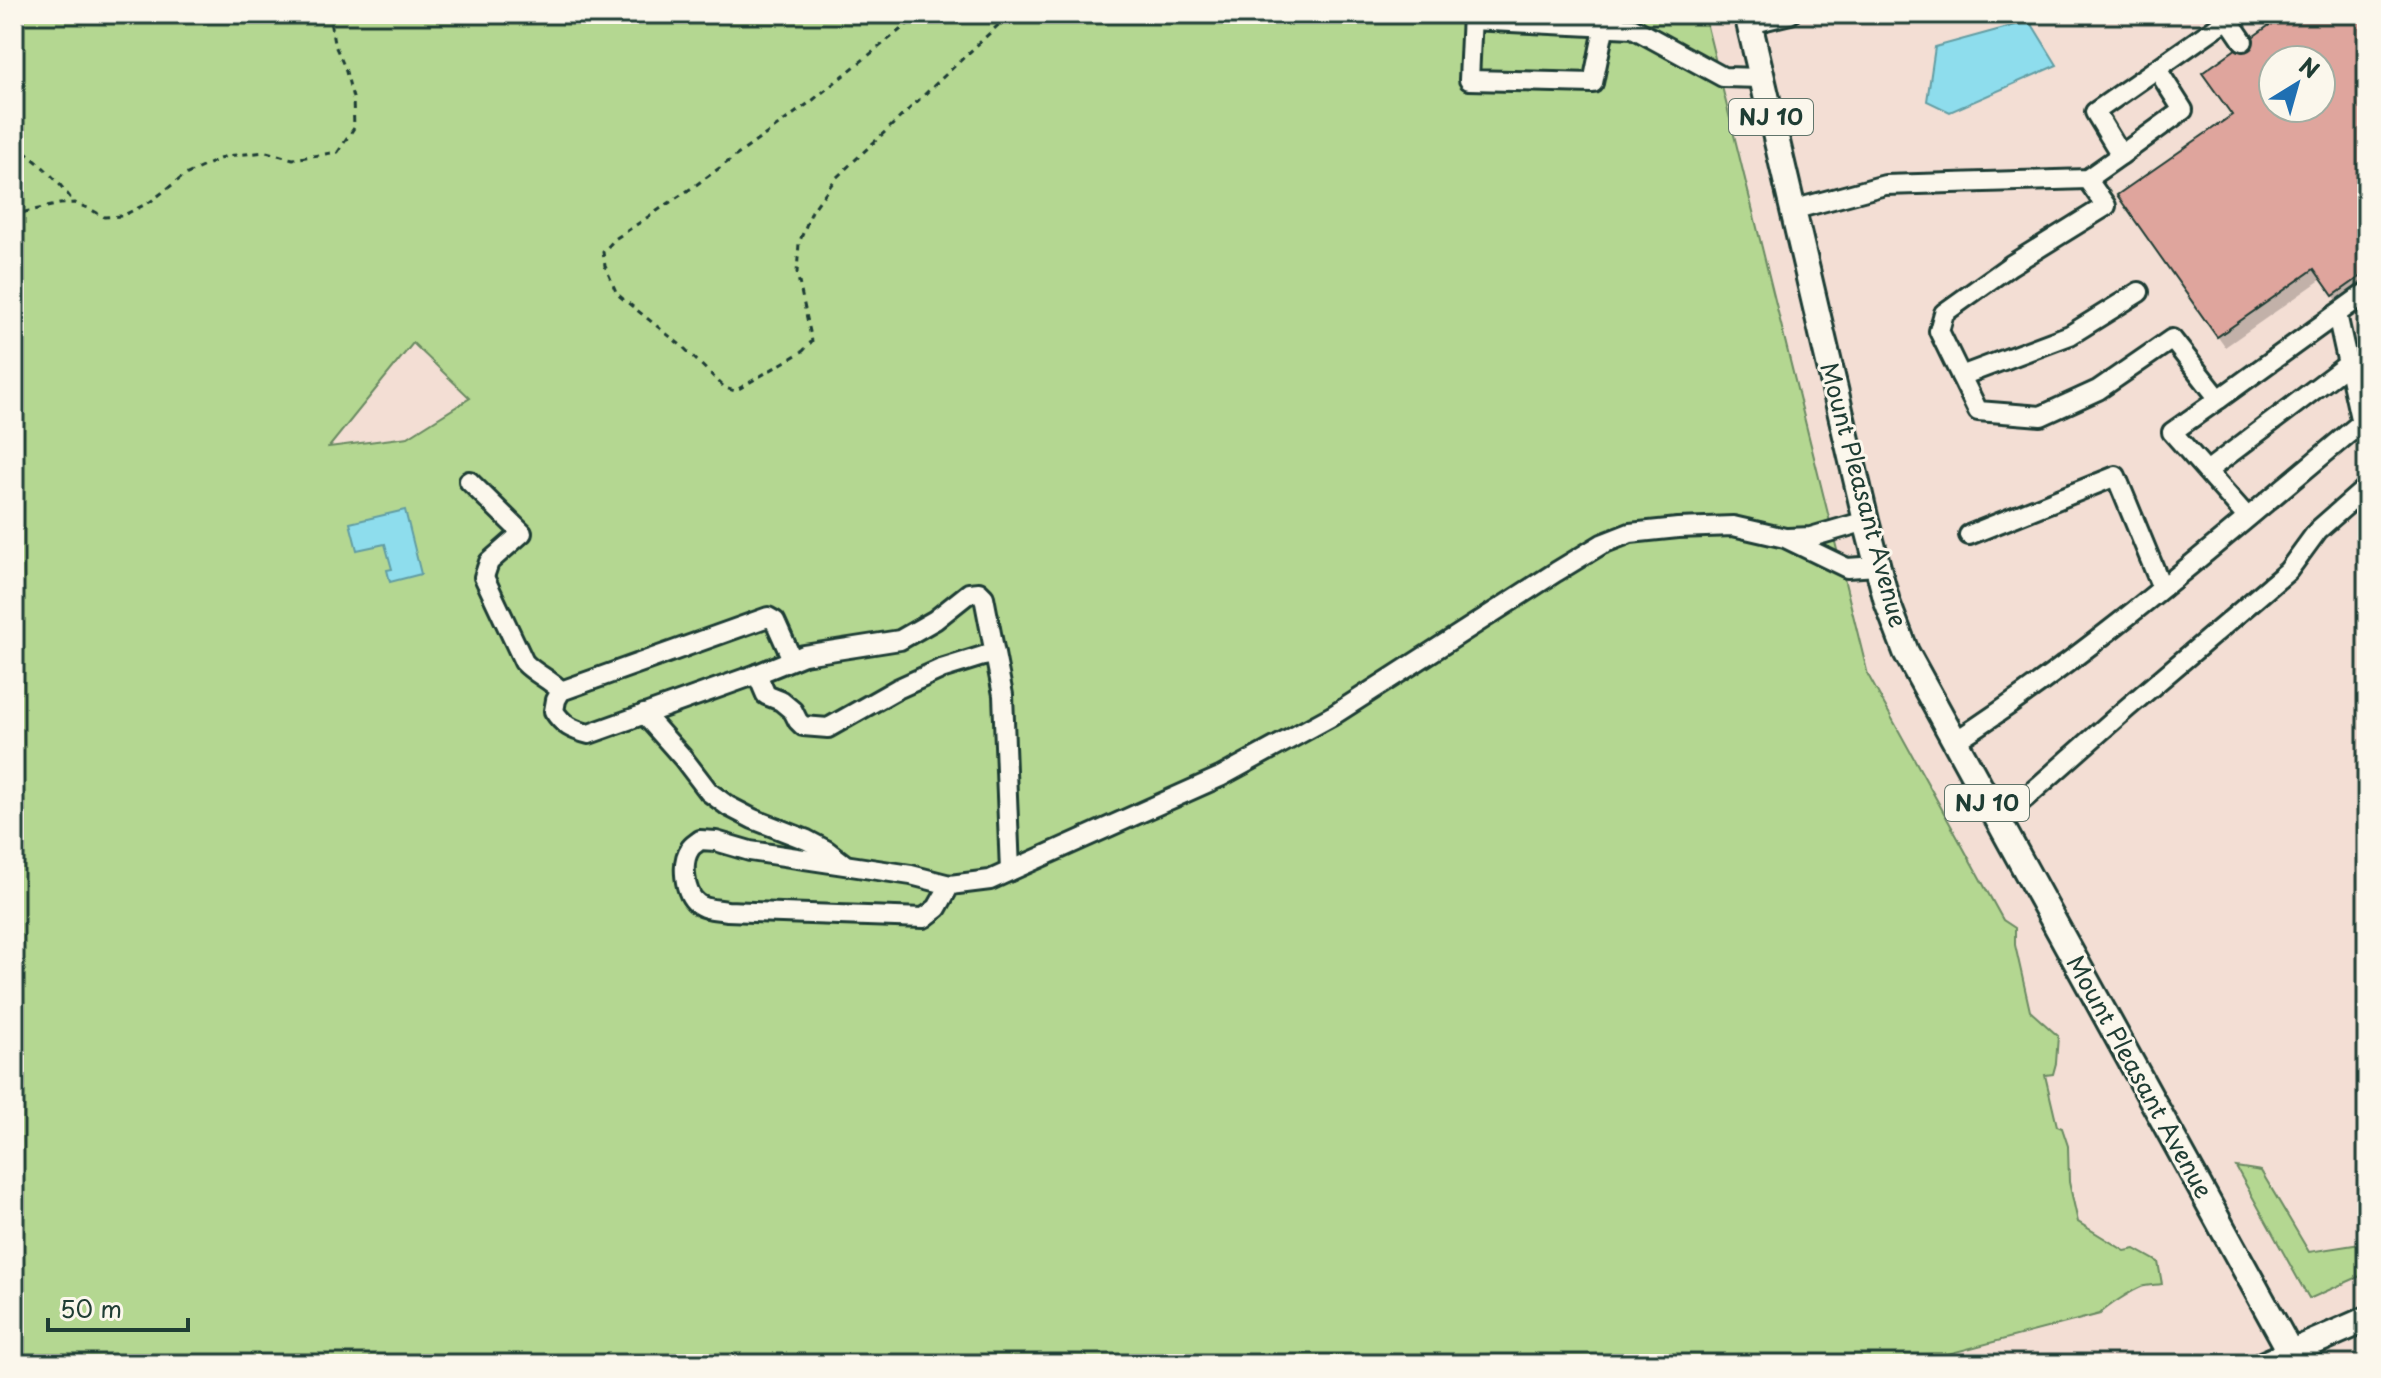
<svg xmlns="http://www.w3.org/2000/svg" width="2381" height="1378" font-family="'Playpen Sans',sans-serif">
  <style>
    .green { fill: #b4d791; stroke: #6a8a62; stroke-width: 2; fill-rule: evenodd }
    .water { fill: #8edded; stroke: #629da3; stroke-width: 2 }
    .shadow { fill: #0003; fill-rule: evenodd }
    .building { fill: #dfa59d; stroke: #1f3d34; stroke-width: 2; fill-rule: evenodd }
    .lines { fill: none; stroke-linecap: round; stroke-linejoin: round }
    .minor-casing { stroke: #1f3d34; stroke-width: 24 }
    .major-casing { stroke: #1f3d34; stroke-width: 30 }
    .path { stroke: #1f3d34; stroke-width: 3; stroke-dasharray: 6 6; stroke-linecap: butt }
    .minor { stroke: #fbf7ec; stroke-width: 18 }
    .major { stroke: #fbf7ec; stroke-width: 24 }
    .labels { text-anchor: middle; stroke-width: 6; stroke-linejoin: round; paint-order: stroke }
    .shield { fill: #fbf7ec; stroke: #61756b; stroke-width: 2 }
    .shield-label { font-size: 22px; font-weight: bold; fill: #1f3d34 }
    .street-label { font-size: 24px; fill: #1f3d34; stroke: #fbf7ec }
  </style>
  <rect width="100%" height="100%" fill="#f3ded4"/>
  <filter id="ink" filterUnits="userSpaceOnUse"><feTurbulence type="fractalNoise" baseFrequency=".0125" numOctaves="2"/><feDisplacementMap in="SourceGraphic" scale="16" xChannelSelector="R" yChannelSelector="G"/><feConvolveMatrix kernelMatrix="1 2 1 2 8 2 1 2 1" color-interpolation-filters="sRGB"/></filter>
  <g filter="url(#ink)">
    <g class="green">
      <path d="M14,14h1690l164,661 135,245 12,8v17l15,66 28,25 -2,27 -3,11 -8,1 12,51 5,2 6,18 1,36 9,40 47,29 10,-2 23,13 4,22c-6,1 -15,1 -21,3 -8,3 -35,20 -41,27l-190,50h-1896zM413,343l57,55 -62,39 -79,10z"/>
      <polygon points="2236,1167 2261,1171 2309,1252 2367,1243 2367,1273 2309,1299"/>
    </g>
    <g class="water">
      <polygon points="2030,21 2057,65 1950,112 1927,101 1935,47"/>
      <polygon points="405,510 421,574 390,582 387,570 392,569 385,544 357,550 350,523"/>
    </g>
    <path class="shadow" d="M2289,14h78v274l-26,18 -19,-27 -97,68 -99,-139 107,-92zM2273,60h48v48h-48z"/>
    <path class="building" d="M2285,14h82v258l-34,24 -19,-27 -97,68 -100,-142 115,-80 -30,-42zM2273,60h48v48h-48z"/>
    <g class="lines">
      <defs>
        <g id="minor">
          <polyline points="1472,14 1469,80 1593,83 1607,14"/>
          <polyline points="2228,19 2243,41"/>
          <polyline points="1471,20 1633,28 1723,77 1762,78"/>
          <polyline points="1750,24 1790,14"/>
          <polyline points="2121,155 2183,110 2157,69"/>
          <polyline points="2087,179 2106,206 2011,265 1944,313 1939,331 1978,411 2041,416 2098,390 2172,339 2219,399 2367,292"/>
          <polyline points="1792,210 1885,185 2087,179 2121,155 2095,112 2235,14"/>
          <polyline points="1961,376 2070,335 2139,292"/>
          <polyline points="2219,399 2172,432 2247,517"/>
          <polyline points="2207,471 2348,364"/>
          <path d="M469,481l53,52 -33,29 -5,15 40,85c11,12 26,17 37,29"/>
          <polyline points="1969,535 2116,476 2162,588"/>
          <polyline points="1788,538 1811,537 1866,521"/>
          <path d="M792,659l-17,-38 -7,-4 -207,74 -5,9 -2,11c9,14 18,19 35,23l168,-60 47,-19 96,-15 35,-20 34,-27 10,-1 5,5 11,57"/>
          <polyline points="757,674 766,695 781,701 793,711 798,721 803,726 828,728 897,689 941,669 983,656 995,654 1003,695 1010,871"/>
          <polyline points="644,714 683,758 709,792 728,806 753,819 807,840 826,850 843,863"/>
          <path d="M1954,742c144,-93 274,-209 407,-319l-24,-109"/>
          <polyline points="1998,822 2127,708 2288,571 2318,530 2367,487"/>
          <path d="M950,885l-13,23 -13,10 -197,-7c-10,-2 -22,-1 -30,-8 -13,-10 -16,-41 -7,-54 2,-4 7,-6 10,-9l16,1 34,10 161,24 39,10 40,-5 230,-103 112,-61 224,-144 46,-28 28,-11 48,-5 55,-2 52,12 62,30 30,-2"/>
        </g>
        <g id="major">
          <polyline points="1747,14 1866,521 1887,602 1906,652 2297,1364"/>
          <polyline points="2264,1364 2367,1319"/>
        </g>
      </defs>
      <use href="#minor" class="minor-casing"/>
      <use href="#major" class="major-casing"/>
      <g class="path">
        <polyline points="920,14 813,100 696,185 615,239 603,252 605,266 617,294 683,347 725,388 735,391 803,351 812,341 797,273 799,243 812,211 836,178 1010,14"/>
        <path d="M14,145c25,16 43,34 60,58"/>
        <polyline points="14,220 25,212 60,204 75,203 90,209 104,217 122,216 150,202 185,175 226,156 266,152 293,159 338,152 354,128 353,98 345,68 334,43 330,21 332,14"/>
      </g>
      <use href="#minor" class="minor"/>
      <use href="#major" class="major"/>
    </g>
  </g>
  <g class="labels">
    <g class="shield">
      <rect x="1729" y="99" width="84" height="36" rx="6"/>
      <rect x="1945" y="785" width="84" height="36" rx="6"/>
    </g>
    <g class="shield-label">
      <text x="1771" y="125">NJ 10</text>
      <text x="1987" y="811">NJ 10</text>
    </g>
    <g class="street-label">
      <text transform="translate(1863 495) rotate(75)" y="8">Mount Pleasant Avenue</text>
      <text transform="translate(2139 1077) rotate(61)" y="8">Mount Pleasant Avenue</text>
    </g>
  </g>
  <rect width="2381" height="1378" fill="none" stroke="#fbf7ec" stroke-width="48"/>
  <rect x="24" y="24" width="2333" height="1330" fill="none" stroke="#1f3d34" stroke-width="3" filter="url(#ink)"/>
  <g transform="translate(2297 84) rotate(37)"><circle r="38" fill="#fbf7ec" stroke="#a3ada2" stroke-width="2"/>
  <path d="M0-6L14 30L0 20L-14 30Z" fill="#1f6fb2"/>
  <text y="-12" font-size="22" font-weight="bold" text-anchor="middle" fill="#1f3d34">N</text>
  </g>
  <path d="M48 1318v12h140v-12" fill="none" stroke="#1f3d34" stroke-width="4"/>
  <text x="60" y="1318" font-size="24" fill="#1f3d34" stroke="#fbf7ec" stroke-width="6" paint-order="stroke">50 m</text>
</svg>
